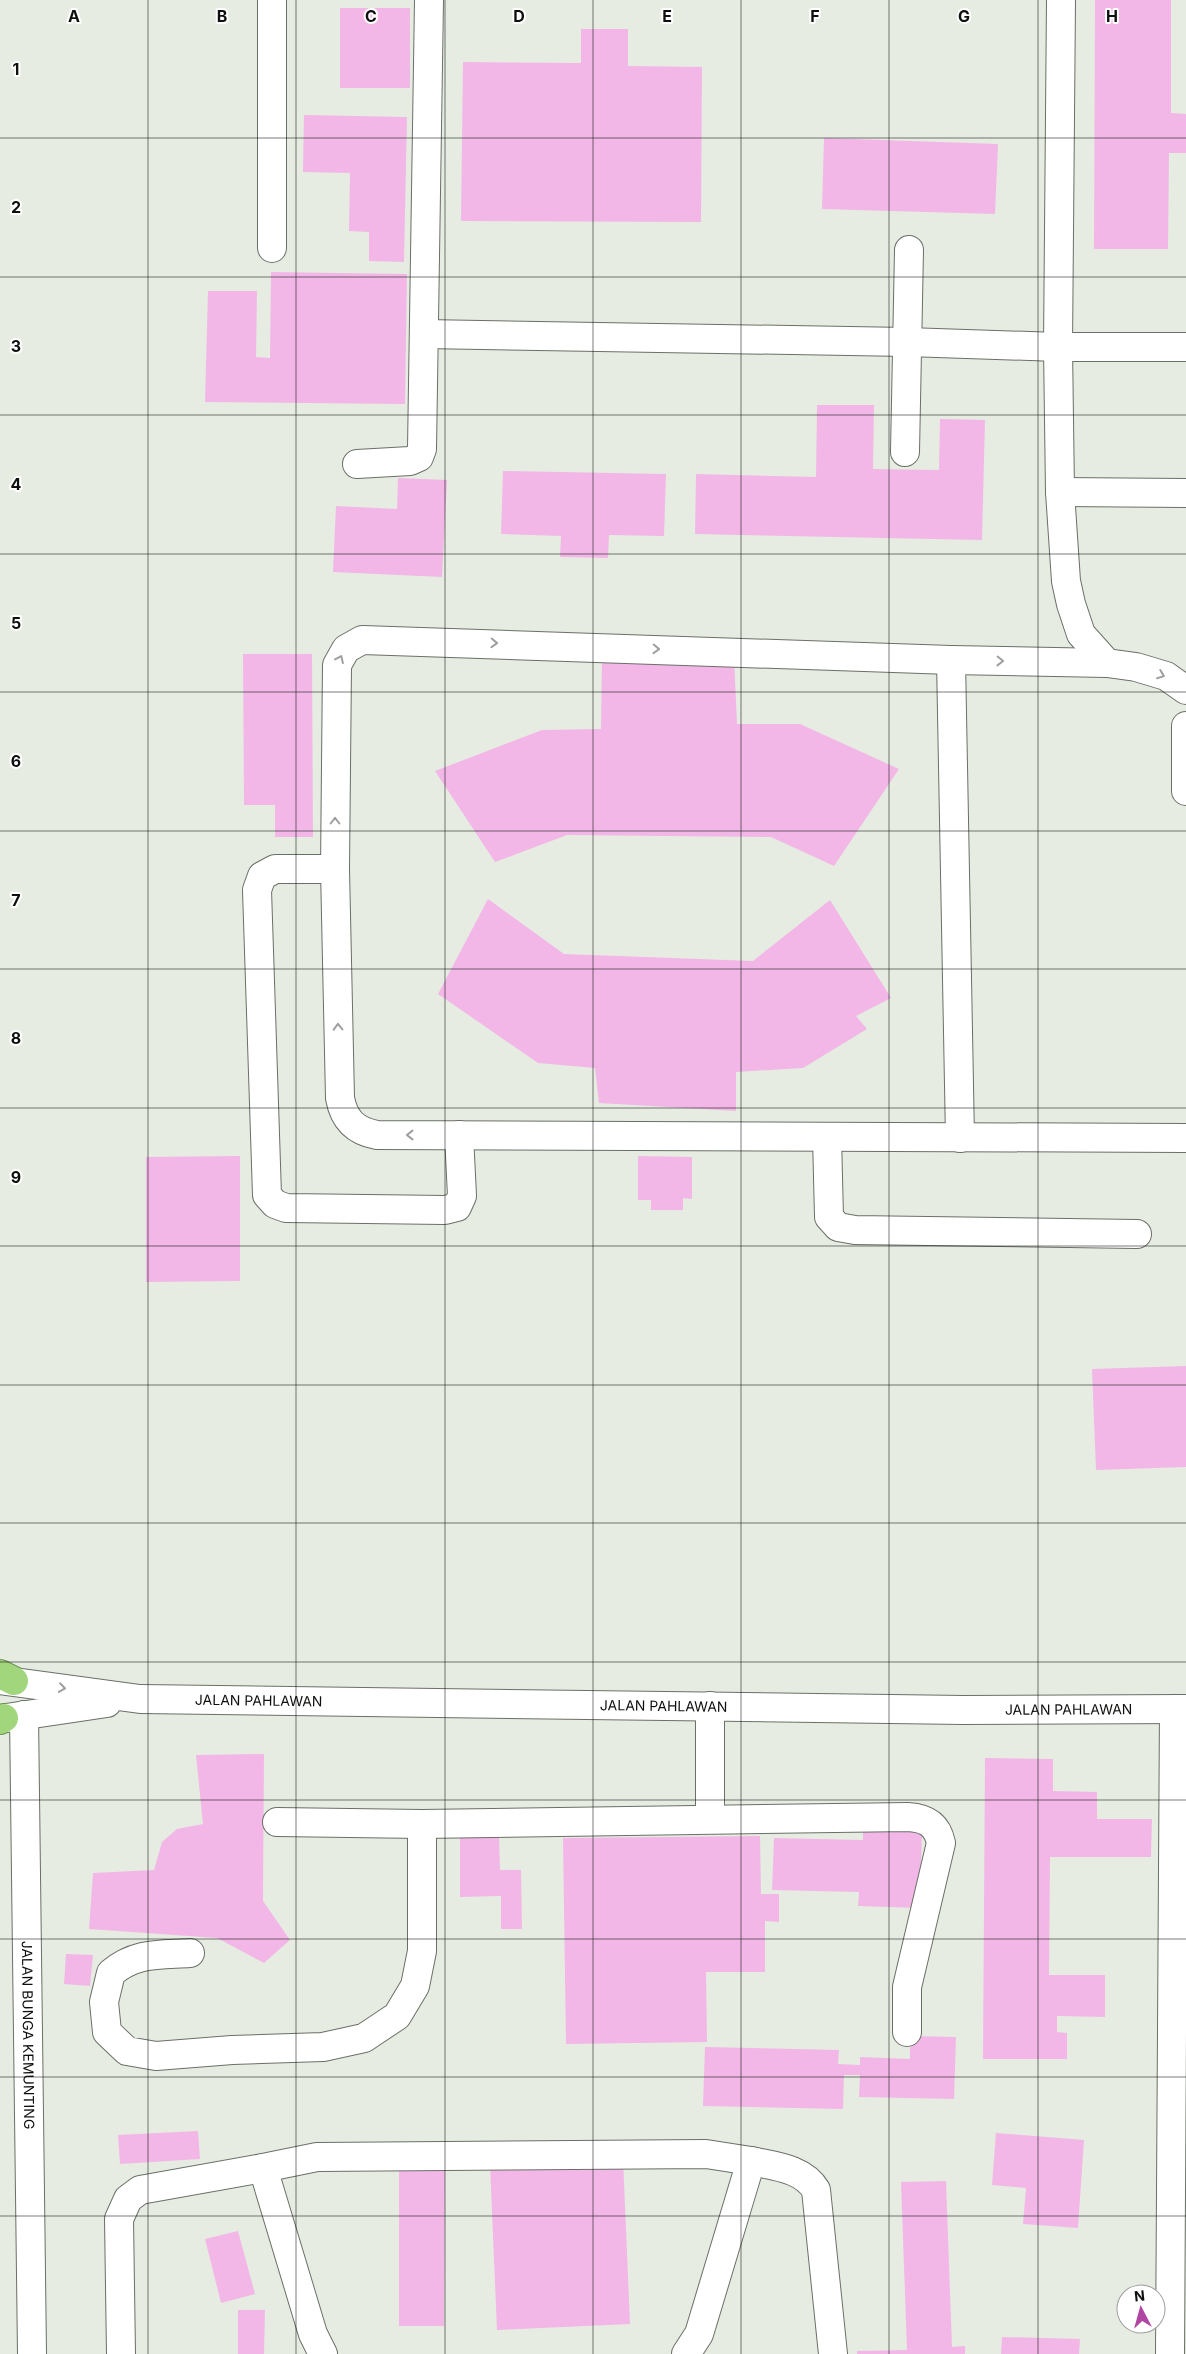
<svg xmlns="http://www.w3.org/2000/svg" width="1186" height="2354" font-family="Inter,sans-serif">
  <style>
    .building { fill: #f2b7e7 }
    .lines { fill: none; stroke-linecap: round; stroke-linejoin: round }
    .minor-casing { stroke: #6a7067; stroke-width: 30 }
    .highway-casing { stroke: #6e9155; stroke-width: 30 }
    .minor { stroke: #fff; stroke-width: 28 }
    .highway { stroke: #a2d67d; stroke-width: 28 }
    .oneway { stroke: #9e9f9e }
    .grid { fill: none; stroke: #0d100c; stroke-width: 1; stroke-opacity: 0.55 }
    .labels { text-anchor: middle; stroke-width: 4; stroke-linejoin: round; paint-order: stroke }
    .street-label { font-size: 14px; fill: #0d100c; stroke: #fff }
    .grid-label { font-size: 16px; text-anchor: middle; font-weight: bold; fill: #0d100c; stroke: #fff; stroke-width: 4; stroke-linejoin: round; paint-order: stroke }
  </style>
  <rect width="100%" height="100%" fill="#e6ece2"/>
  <g class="building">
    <polygon points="1095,0 1171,0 1171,113 1186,114 1186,153 1169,153 1168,249 1094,249"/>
    <rect x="340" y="8" width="70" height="80"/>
    <polygon points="581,29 628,29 628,66 702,67 701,222 461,221 463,62 581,63"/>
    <polygon points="304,115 407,117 404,262 369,261 369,232 349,231 350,173 303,172"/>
    <polygon points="824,138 998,144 995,214 822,209"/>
    <polygon points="271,272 407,274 405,404 205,402 208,291 257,291 256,357 270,358"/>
    <polygon points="817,405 874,405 873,469 939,470 940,419 985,420 982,540 695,534 696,474 816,477"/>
    <polygon points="503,471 666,474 664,536 609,535 608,558 560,557 561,536 501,534"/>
    <polygon points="398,478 447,480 442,577 333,572 336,506 397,509"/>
    <polygon points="243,654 312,654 313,837 275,837 275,805 244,805"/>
    <polygon points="602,657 734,657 737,724 800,724 899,769 834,866 771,837 567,835 495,862 435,771 542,730 601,729"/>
    <polygon points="488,899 564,954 753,961 830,900 891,998 856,1016 867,1029 803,1068 736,1072 736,1111 599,1103 595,1068 538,1063 438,994"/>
    <polygon points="240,1156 240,1281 146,1282 146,1157"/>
    <polygon points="638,1156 692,1157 692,1199 683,1198 683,1210 651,1210 651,1200 638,1200"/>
    <polygon points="1186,1366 1186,1467 1096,1470 1092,1369"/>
    <polygon points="264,1754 263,1901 290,1940 264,1963 217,1938 89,1929 93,1873 154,1870 162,1842 177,1829 203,1824 196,1755"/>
    <polygon points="985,1758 1053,1759 1053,1791 1097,1792 1097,1819 1152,1819 1151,1857 1050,1857 1049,1975 1105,1975 1105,2017 1057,2016 1057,2032 1067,2033 1067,2059 983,2059"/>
    <polygon points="863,1825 922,1826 920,1908 858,1906 859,1892 772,1890 774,1838 863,1840"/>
    <polygon points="499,1835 500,1870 521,1870 522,1929 501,1929 501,1896 460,1897 460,1836"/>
    <polygon points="760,1836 761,1894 779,1894 779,1922 765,1921 765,1972 706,1972 707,2042 566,2044 563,1838"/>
    <polygon points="66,1954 93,1955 90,1986 64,1984"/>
    <polygon points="910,2036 956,2037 954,2099 859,2097 860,2075 844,2075 843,2109 703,2106 705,2047 839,2050 838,2064 860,2065 860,2057 910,2059"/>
    <polygon points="198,2131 200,2159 120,2164 118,2135"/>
    <polygon points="996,2133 1084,2140 1078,2228 1023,2224 1026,2188 992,2185"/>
    <polygon points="623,2159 630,2324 497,2330 490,2164"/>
    <polygon points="399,2162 445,2162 444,2326 399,2326"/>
    <polygon points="946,2181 952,2347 965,2346 965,2354 857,2354 857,2351 907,2350 901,2182"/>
    <polygon points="238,2231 255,2294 221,2303 205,2239"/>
    <polygon points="238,2310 265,2310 264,2354 238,2354"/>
    <polygon points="1002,2337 1080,2339 1079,2354 1001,2354"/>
  </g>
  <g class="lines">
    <defs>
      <g id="minor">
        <polyline points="272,0 272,248"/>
        <polyline points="1061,0 1058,347 1060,492 1066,581 1071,604 1081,634 1107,663"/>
        <polyline points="424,334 907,342 1058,347 1186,347"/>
        <polyline points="905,452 909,250"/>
        <polyline points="357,464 410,461 419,457 422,449 429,0"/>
        <polyline points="1060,492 1186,493"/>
        <polyline points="951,660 960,1138"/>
        <path d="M1186,690l-20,-14 -30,-9 -29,-4 -156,-3 -589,-20 -16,9 -9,16 -2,204 5,229c4,22 15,33 37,37l809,3"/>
        <polyline points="1186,726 1186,791"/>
        <polyline points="335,869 275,869 262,876 257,890 267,1195 275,1204 286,1208 445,1210 457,1207 462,1196 459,1135"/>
        <polyline points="827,1137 829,1217 838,1227 855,1230 1137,1234"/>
        <path id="s1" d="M0,1680l140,19 823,11 223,-1"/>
        <polyline points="710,1706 710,1819"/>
        <path id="s2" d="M24,1715l8,639"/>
        <polyline points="6,1718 107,1703"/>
        <path d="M277,1822l145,2 486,-7c18,1 29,7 33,26l-34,144v45"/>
        <path d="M190,1953c-31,2 -54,-1 -79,20l-7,29 3,30 20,19 29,5 76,-6 91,-3 41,-9 33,-22 18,-30 7,-35v-127"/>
        <path d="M751,2161c22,5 52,7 65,29l17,164"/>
        <polyline points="121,2354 119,2219 128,2199 140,2190 263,2168"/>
        <polyline points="323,2354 313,2334 263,2168 317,2157 706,2154 751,2161 699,2334 686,2354"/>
        <polyline points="1170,2354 1174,1709"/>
      </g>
      <g id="highway">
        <polyline points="0,1674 14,1681"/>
        <polyline points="0,1720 4,1718"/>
      </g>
    </defs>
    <use href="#minor" class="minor-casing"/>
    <use href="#highway" class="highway-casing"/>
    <use href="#minor" class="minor"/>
    <use href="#highway" class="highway"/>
  </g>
  <defs><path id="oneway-chevron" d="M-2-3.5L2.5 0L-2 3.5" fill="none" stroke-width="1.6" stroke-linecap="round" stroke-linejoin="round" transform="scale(1.25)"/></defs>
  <g class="oneway">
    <use href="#oneway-chevron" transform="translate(494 643) rotate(2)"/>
    <use href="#oneway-chevron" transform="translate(656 649) rotate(2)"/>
    <use href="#oneway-chevron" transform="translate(340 659) rotate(-65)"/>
    <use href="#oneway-chevron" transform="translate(1000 661) rotate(1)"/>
    <use href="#oneway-chevron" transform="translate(1161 675) rotate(21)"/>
    <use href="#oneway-chevron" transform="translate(335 821) rotate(-90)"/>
    <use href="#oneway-chevron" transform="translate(338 1027) rotate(-91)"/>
    <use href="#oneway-chevron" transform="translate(410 1135) rotate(-180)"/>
    <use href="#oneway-chevron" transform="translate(62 1688) rotate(8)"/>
  </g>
  <path class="grid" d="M148,0v2354M296,0v2354M445,0v2354M593,0v2354M741,0v2354M889,0v2354M1038,0v2354M0,138h1186M0,277h1186M0,415h1186M0,554h1186M0,692h1186M0,831h1186M0,969h1186M0,1108h1186M0,1246h1186M0,1385h1186M0,1523h1186M0,1662h1186M0,1800h1186M0,1939h1186M0,2077h1186M0,2216h1186"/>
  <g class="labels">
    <g class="street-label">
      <text dy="5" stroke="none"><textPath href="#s1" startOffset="260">JALAN PAHLAWAN</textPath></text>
      <text dy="5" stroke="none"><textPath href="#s1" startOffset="665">JALAN PAHLAWAN</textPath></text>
      <text dy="5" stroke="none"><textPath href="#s1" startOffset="1070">JALAN PAHLAWAN</textPath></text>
      <text dy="5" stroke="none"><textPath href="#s2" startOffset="320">JALAN BUNGA KEMUNTING</textPath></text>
    </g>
  </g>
  <g class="grid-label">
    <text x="74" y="22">A</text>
    <text x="222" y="22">B</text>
    <text x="371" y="22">C</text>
    <text x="519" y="22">D</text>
    <text x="667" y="22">E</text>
    <text x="815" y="22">F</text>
    <text x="964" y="22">G</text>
    <text x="1112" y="22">H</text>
    <text x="16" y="75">1</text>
    <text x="16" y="213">2</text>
    <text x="16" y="352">3</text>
    <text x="16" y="490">4</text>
    <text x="16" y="629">5</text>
    <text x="16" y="767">6</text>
    <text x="16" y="906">7</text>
    <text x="16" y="1044">8</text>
    <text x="16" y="1183">9</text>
  </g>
  <g transform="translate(1141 2309) rotate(354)"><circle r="24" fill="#ffffff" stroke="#9e9f9e"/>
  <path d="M0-4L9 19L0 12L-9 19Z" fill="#b145a4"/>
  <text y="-8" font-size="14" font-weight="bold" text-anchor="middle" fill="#0d100c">N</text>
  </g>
</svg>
